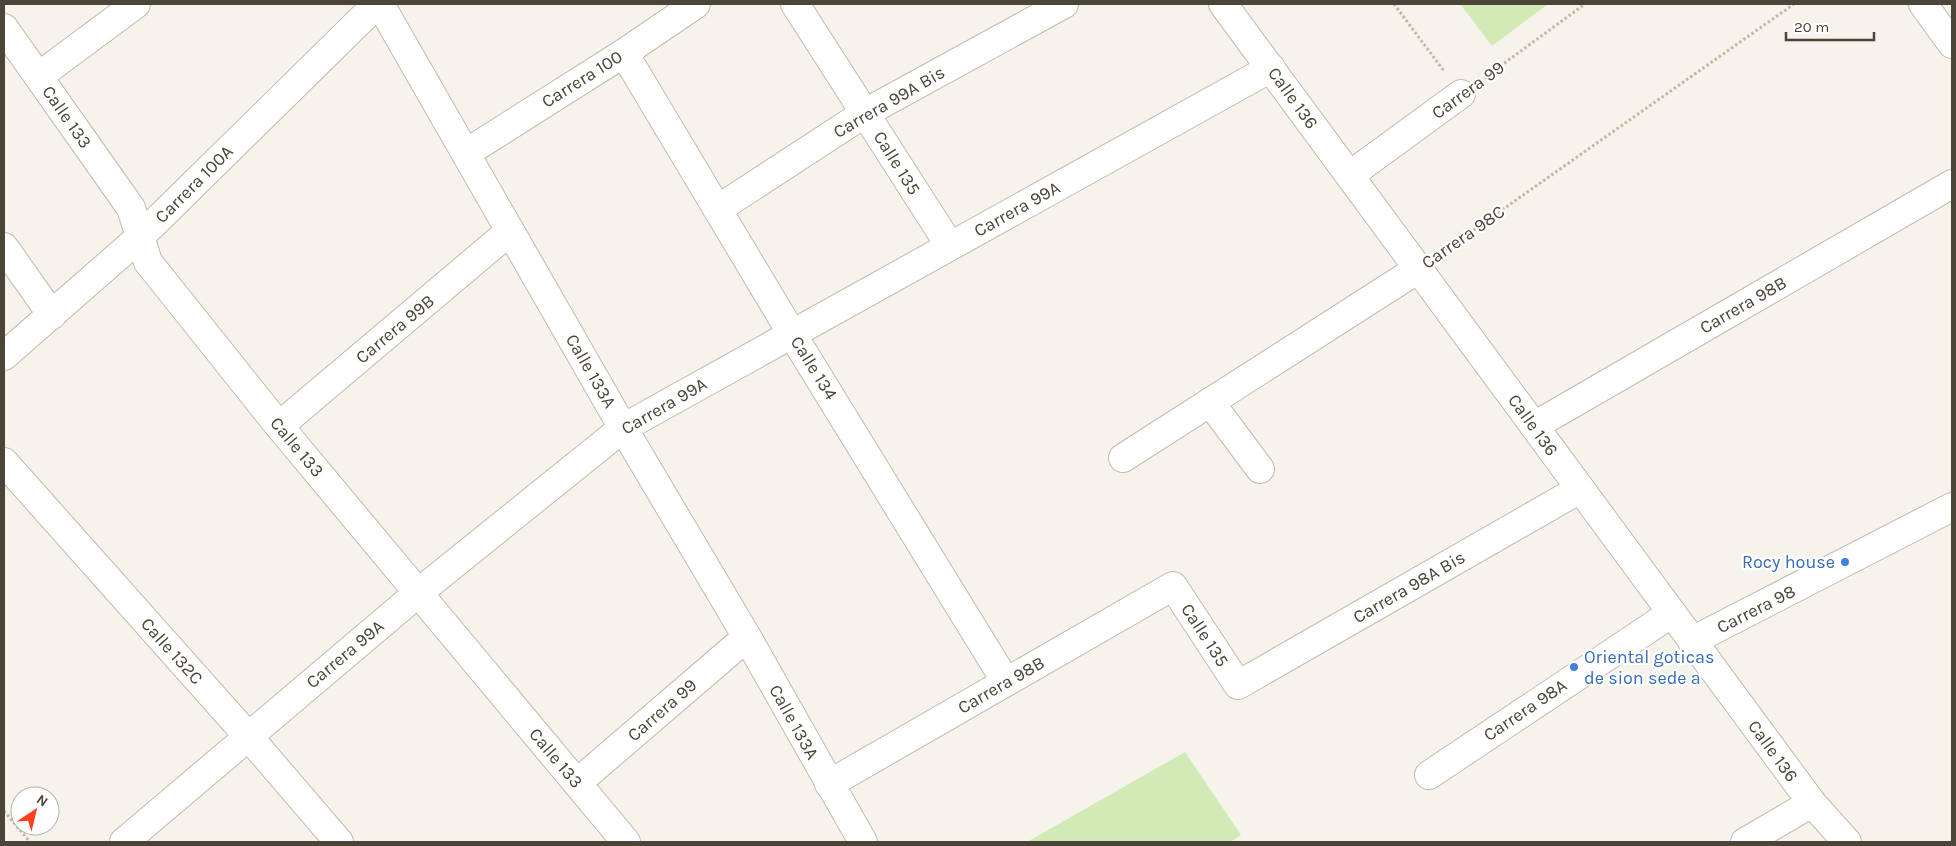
<svg xmlns="http://www.w3.org/2000/svg" width="1956" height="846" font-family="Karla,sans-serif">
  <style>
    .green { fill: #d2eab5 }
    .lines { fill: none; stroke-linecap: round; stroke-linejoin: round }
    .minor-casing { stroke: #c2bbae; stroke-width: 30 }
    .path { stroke: #c4b79f; stroke-width: 3; stroke-dasharray: 2.5 2.5; stroke-linecap: butt }
    .minor { stroke: #fff; stroke-width: 28 }
    .shop-dot { fill: #3f7fe0; stroke: #fff; stroke-width: 2 }
    .labels { text-anchor: middle; stroke-width: 4.5; stroke-linejoin: round; paint-order: stroke }
    .street-label { font-size: 18px; fill: #4b4439; stroke: #fff }
    .shop-label { font-size: 18px; fill: #366cbe; stroke: #fff; text-anchor: end }
  </style>
  <rect width="100%" height="100%" fill="#f6f3ec"/>
  <g class="green">
    <polygon points="1460,4 1548,4 1492,46"/>
    <polygon points="1185,752 1241,835 1230,842 1027,842"/>
  </g>
  <g class="lines">
    <defs>
      <g id="minor">
        <polyline points="380,4 623,428 747,637 863,842"/>
        <polyline points="795,4 950,246"/>
        <polyline points="1223,4 1812,803 1847,842"/>
        <polyline points="1923,4 1952,44"/>
        <polyline points="4,28 131,208 148,262 279,426 626,842"/>
        <polyline points="624,53 792,334 1006,682"/>
        <polyline points="39,76 136,4"/>
        <polyline points="466,153 624,53 696,4"/>
        <polyline points="1350,175 1461,94"/>
        <polyline points="718,209 865,113 1064,4"/>
        <polyline points="4,247 52,315"/>
        <polyline points="4,356 140,237 377,4"/>
        <polyline points="1210,402 1260,469"/>
        <polyline points="279,426 510,231"/>
        <polyline points="1534,426 1952,184"/>
        <polyline points="1123,458 1418,269"/>
        <polyline points="4,462 248,736 339,842"/>
        <polyline points="1692,641 1952,507"/>
        <polyline points="1429,775 1672,613"/>
        <polyline points="577,783 747,637"/>
        <polyline points="829,784 1173,586 1238,685 1580,489"/>
        <polyline points="124,842 418,593 623,428 1271,68"/>
        <polyline points="1745,842 1812,803"/>
      </g>
    </defs>
    <use href="#minor" class="minor-casing"/>
    <g class="path">
      <polyline points="1394,4 1444,71"/>
      <polyline points="1484,78 1585,4"/>
      <polyline points="1441,253 1794,4"/>
      <polyline points="4,811 30,842"/>
    </g>
    <use href="#minor" class="minor"/>
  </g>
  <g class="shop-dot">
    <circle cx="1845" cy="562" r="5"/>
    <circle cx="1574" cy="667" r="5"/>
  </g>
  <g class="labels">
    <g class="street-label">
      <text transform="translate(582 79) rotate(-32)" y="6">Carrera 100</text>
      <text transform="translate(1468 90) rotate(-36)" y="6">Carrera 99</text>
      <text transform="translate(1293 98) rotate(54)" y="6">Calle 136</text>
      <text transform="translate(889 102) rotate(-30)" y="6">Carrera 99A Bis</text>
      <text transform="translate(67 117) rotate(55)" y="6">Calle 133</text>
      <text transform="translate(897 163) rotate(58)" y="6">Calle 135</text>
      <text transform="translate(194 184) rotate(-45)" y="6">Carrera 100A</text>
      <text transform="translate(1017 209) rotate(-29)" y="6">Carrera 99A</text>
      <text transform="translate(1463 237) rotate(-35)" y="6">Carrera 98C</text>
      <text transform="translate(1743 305) rotate(-30)" y="6">Carrera 98B</text>
      <text transform="translate(395 329) rotate(-40)" y="6">Carrera 99B</text>
      <text transform="translate(814 368) rotate(58)" y="6">Calle 134</text>
      <text transform="translate(591 371) rotate(60)" y="6">Calle 133A</text>
      <text transform="translate(664 406) rotate(-30)" y="6">Carrera 99A</text>
      <text transform="translate(1533 425) rotate(54)" y="6">Calle 136</text>
      <text transform="translate(297 447) rotate(50)" y="6">Calle 133</text>
      <text transform="translate(1409 587) rotate(-30)" y="6">Carrera 98A Bis</text>
      <text transform="translate(1756 609) rotate(-27)" y="6">Carrera 98</text>
      <text transform="translate(1205 635) rotate(57)" y="6">Calle 135</text>
      <text transform="translate(172 651) rotate(48)" y="6">Calle 132C</text>
      <text transform="translate(345 654) rotate(-40)" y="6">Carrera 99A</text>
      <text transform="translate(1001 685) rotate(-30)" y="6">Carrera 98B</text>
      <text transform="translate(662 710) rotate(-41)" y="6">Carrera 99</text>
      <text transform="translate(1525 710) rotate(-34)" y="6">Carrera 98A</text>
      <text transform="translate(794 722) rotate(61)" y="6">Calle 133A</text>
      <text transform="translate(1773 751) rotate(54)" y="6">Calle 136</text>
      <text transform="translate(556 758) rotate(50)" y="6">Calle 133</text>
    </g>
    <g class="shop-label">
      <text x="1835" y="568">Rocy house</text>
      <text x="1584" y="663" text-anchor="start">Oriental goticas<tspan x="1584" dy="21">de sion sede a</tspan></text>
    </g>
  </g>
  <rect width="1956" height="846" fill="none" stroke="#4b4439" stroke-width="10"/>
  <g transform="translate(35 811) rotate(35)"><circle r="24" fill="#ffffff" stroke="#b7b4b0"/>
  <path d="M0-4L9 19L0 12L-9 19Z" fill="#fc3f1d"/>
  <text y="-8" font-size="14" font-weight="bold" text-anchor="middle" fill="#4b4439">N</text>
  </g>
  <path d="M1786 32v8h88v-8" fill="none" stroke="#4b4439" stroke-width="2.5"/>
  <text x="1794" y="32" font-size="15" fill="#4b4439" stroke="#ffffff" stroke-width="4" paint-order="stroke">20 m</text>
</svg>
